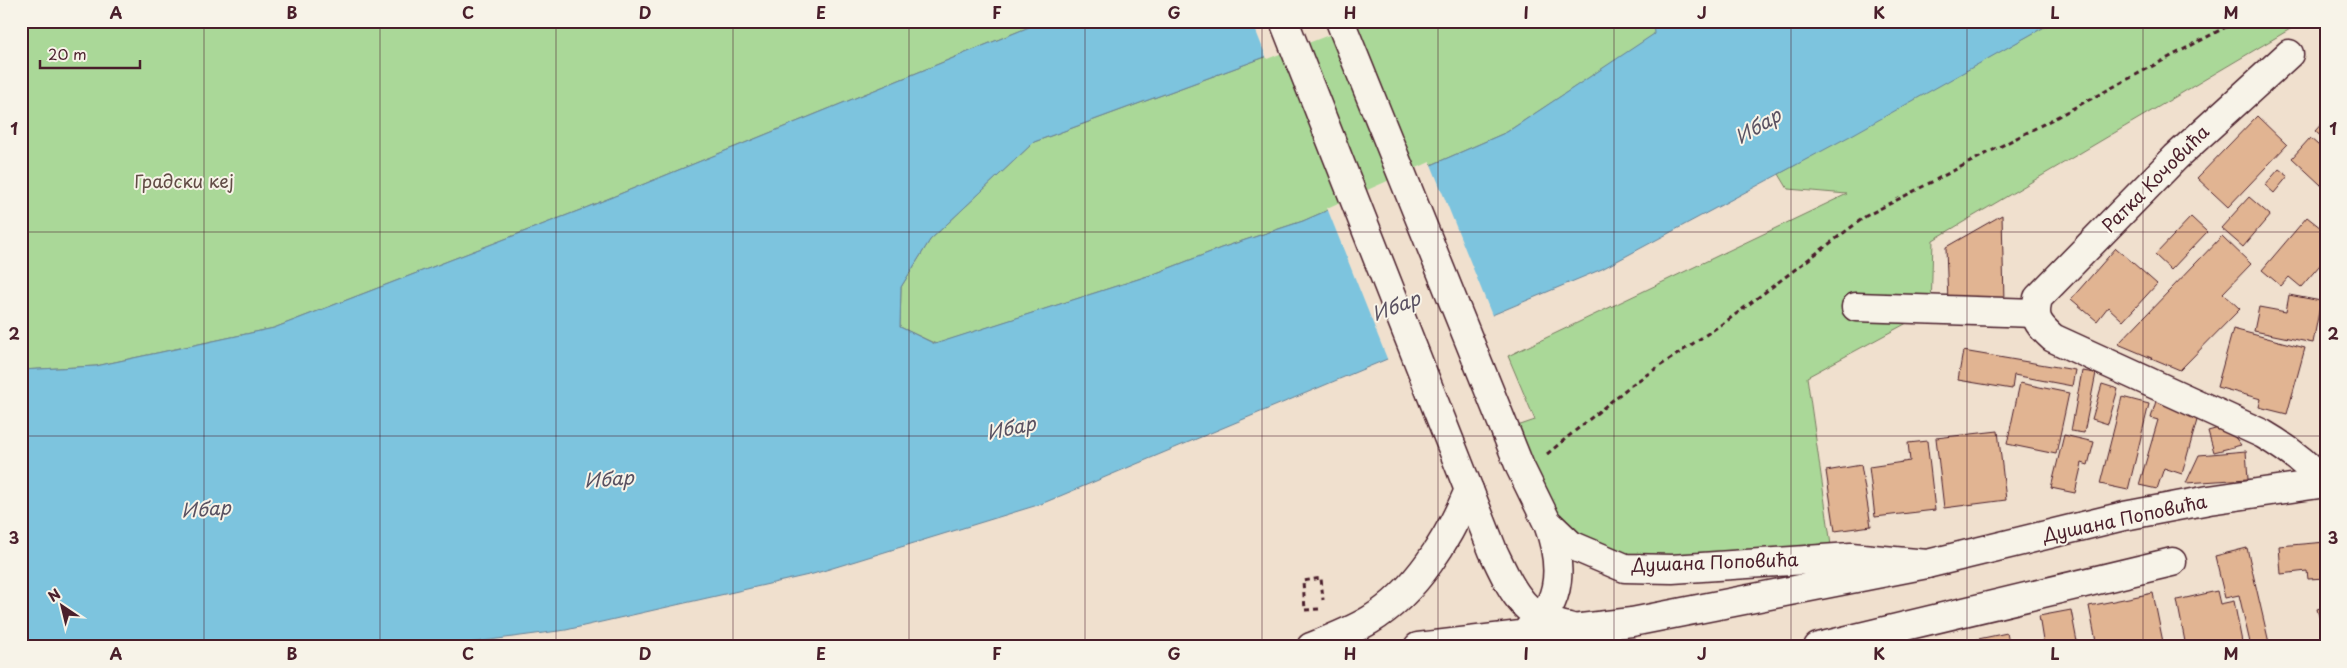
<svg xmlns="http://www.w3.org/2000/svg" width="2347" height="668" font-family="'Playpen Sans',sans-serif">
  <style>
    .green { fill: #aad898; stroke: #7a7c62 }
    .water { fill: #7dc4de; stroke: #698296 }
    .pier { fill: #f0e0ce }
    .building { fill: #e1b492; stroke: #4a1f2b }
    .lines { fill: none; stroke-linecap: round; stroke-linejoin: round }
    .minor-casing { stroke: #4a1f2b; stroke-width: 31 }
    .secondary-casing { stroke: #4a1f2b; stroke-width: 31 }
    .path { stroke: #4a1f2b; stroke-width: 3; stroke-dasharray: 5 4; stroke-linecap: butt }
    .minor { stroke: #f7f3e8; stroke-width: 28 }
    .secondary { stroke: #f7f3e8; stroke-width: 28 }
    .grid { fill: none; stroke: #4a1f2b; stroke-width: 1; stroke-opacity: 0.55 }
    .labels { text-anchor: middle; stroke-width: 4; stroke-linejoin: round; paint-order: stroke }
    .street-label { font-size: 18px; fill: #4a1f2b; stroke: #f7f3e8 }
    .park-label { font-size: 18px; fill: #624d46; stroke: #f7f3e8 }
    .water-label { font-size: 19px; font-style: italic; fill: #595161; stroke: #f7f3e8 }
    .neatline { fill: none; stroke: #4a1f2b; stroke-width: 2 }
    .grid-label { font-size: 16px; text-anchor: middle; font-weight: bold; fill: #4a1f2b }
  </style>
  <rect width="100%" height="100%" fill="#f0e0ce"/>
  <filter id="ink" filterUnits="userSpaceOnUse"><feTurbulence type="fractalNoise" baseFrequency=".02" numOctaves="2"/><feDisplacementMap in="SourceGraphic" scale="10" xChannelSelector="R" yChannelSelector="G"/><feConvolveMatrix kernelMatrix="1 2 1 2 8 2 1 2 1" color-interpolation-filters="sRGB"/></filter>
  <g filter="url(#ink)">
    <g class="green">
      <polygon points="21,21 1044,21 583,209 274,328 96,366 21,370"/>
      <polygon points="1363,21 1653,21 1655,34 1507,132 1303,221 1221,248 1154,274 936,344 900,327 901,287 930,240 1034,142"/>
      <polygon points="2055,21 2316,21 2297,25 1933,240 1931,310 1807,377 1833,559 1672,569 1571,545 1506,430 1535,420 1508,356 1847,194 1788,189 1779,174"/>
    </g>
    <polygon class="water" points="1044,21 1363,21 1034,142 930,240 901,287 900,327 935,344 1154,274 1221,248 1303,221 1507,132 1654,34 1653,21 2055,21 1850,136 1602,269 1041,504 813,574 566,630 437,647 21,647 21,370 96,366 274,328 583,209"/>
    <g class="pier">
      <polygon points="1252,21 1365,21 1267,59"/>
      <polygon points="1430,162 1493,318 1388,361 1327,208"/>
    </g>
    <g class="building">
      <polygon points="2257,116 2287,145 2228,207 2197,178"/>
      <polygon points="2326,119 2326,141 2315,131"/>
      <polygon points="2310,138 2326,152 2326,180 2321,185 2292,158"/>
      <polygon points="2279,169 2288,176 2274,193 2265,185"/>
      <polygon points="2249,197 2270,215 2243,247 2221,228"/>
      <polygon points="2326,206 2326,220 2319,214"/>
      <polygon points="2002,215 2004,302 1948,303 1946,247"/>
      <polygon points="2191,217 2207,232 2171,270 2155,255"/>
      <polygon points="2307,217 2326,232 2326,258 2301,287 2289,277 2281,286 2262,270"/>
      <polygon points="2222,236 2251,264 2223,293 2240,309 2180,370 2118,344"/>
      <polygon points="2116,248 2157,284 2123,321 2108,307 2097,321 2071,299"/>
      <polygon points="2289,295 2321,301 2313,343 2254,331 2259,307 2286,312"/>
      <polygon points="2233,329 2305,348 2287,414 2259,407 2261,399 2217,387"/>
      <polygon points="1963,351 2075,370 2072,386 2014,375 2012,389 1958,380"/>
      <polygon points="2082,371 2096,373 2084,433 2071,431"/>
      <polygon points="2020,383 2069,393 2056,454 2007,444"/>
      <polygon points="2102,384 2118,389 2108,424 2092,419"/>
      <polygon points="2122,397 2149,404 2128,490 2100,484"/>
      <polygon points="2156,401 2199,413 2182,474 2164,468 2157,489 2139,485 2158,420 2151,418"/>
      <polygon points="2226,426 2241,445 2214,452 2208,431"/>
      <polygon points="1998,431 2006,500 1944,508 1936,438"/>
      <polygon points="2064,435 2094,442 2088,465 2082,463 2075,493 2051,488"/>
      <polygon points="1927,441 1935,510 1875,517 1869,467 1910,461 1908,443"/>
      <polygon points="2246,451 2248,479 2186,483 2199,455"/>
      <polygon points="1861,465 1871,526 1835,531 1826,471"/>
      <polygon points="2326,542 2326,578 2308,579 2307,571 2281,574 2279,546"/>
      <polygon points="2247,548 2270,647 2251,647 2239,595 2225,598 2215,556"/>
      <polygon points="2217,591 2220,604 2234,601 2243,647 2186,647 2177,600"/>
      <polygon points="2153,593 2164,647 2097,647 2089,606"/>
      <polygon points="2326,606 2326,637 2325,637 2317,609"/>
      <polygon points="2071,610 2078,647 2044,647 2039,616"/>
      <polygon points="2007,633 2010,647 1940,647"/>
    </g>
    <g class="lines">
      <defs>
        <g id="minor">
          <path d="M2289,54l-113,103 -138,141c-5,20 -1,26 15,40l210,96c24,14 43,28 61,49"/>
          <polyline points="1856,307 2035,313"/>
          <polyline points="1818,647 2172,562"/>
        </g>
        <g id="secondary">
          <path d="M1284,21l209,530c19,39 29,67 76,76"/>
          <polyline points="1340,21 1520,467 1547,522 1571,545 1625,568 1672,569 1851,557 1927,564"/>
          <path d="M1529,629c35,-26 33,-67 19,-105"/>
          <path d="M1311,647c20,-8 41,-16 59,-27 46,-28 79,-82 99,-130"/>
          <polyline points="1418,647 1632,622 1927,564 2124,516 2209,500 2326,483"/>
        </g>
      </defs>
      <use href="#minor" class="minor-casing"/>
      <use href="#secondary" class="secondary-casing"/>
      <g class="path">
        <polyline points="1547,454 1630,386 1728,320 1866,216 2055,118 2237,21"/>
        <polyline points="1319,609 1305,610 1303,581 1321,578 1323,600"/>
      </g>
      <use href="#minor" class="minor"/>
      <use href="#secondary" class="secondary"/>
    </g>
  </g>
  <path class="grid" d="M204,21v626M380,21v626M556,21v626M733,21v626M909,21v626M1085,21v626M1262,21v626M1438,21v626M1614,21v626M1791,21v626M1967,21v626M2143,21v626M21,232h2305M21,436h2305"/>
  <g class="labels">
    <g class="street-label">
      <text transform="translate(2156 179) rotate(-45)" y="6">Ратка Кочовића</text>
      <text transform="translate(2125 519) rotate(-12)" y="6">Душана Поповића</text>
      <text transform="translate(1715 563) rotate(-2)" y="6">Душана Поповића</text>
    </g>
    <g class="park-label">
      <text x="184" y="188">Градски кеј</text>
    </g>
    <g class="water-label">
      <text transform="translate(1758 126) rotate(-31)" y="7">Ибар</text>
      <text transform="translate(1396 306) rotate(-21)" y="7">Ибар</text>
      <text transform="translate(1011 428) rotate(-12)" y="7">Ибар</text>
      <text transform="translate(609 479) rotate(-4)" y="7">Ибар</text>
      <text transform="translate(206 509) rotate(-4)" y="7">Ибар</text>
    </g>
  </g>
  <rect width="2347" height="668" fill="none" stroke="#f7f3e8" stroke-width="55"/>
  <g transform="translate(62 606) rotate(325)" stroke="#f7f3e8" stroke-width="4" paint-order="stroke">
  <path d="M0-4L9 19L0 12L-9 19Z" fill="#4a1f2b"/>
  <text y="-8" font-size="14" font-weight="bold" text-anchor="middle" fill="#4a1f2b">N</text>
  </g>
  <path d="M40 60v8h100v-8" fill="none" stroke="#4a1f2b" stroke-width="2.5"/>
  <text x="48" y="60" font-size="15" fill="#4a1f2b" stroke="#f7f3e8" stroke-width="4" paint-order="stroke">20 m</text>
  <rect x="28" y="28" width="2292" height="612" class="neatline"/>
  <g class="grid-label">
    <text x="116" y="19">A</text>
    <text x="292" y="19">B</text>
    <text x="468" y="19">C</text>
    <text x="645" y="19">D</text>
    <text x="821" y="19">E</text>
    <text x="997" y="19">F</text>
    <text x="1174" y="19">G</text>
    <text x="1350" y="19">H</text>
    <text x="1526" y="19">I</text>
    <text x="1702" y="19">J</text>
    <text x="1879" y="19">K</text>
    <text x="2055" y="19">L</text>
    <text x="2231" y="19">M</text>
    <text x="14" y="135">1</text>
    <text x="2333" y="135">1</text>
    <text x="14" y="340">2</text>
    <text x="2333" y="340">2</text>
    <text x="14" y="544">3</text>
    <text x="2333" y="544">3</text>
    <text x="116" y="660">A</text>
    <text x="292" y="660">B</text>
    <text x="468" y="660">C</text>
    <text x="645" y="660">D</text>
    <text x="821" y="660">E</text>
    <text x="997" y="660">F</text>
    <text x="1174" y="660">G</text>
    <text x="1350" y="660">H</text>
    <text x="1526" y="660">I</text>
    <text x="1702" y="660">J</text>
    <text x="1879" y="660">K</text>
    <text x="2055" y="660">L</text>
    <text x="2231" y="660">M</text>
  </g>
</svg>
